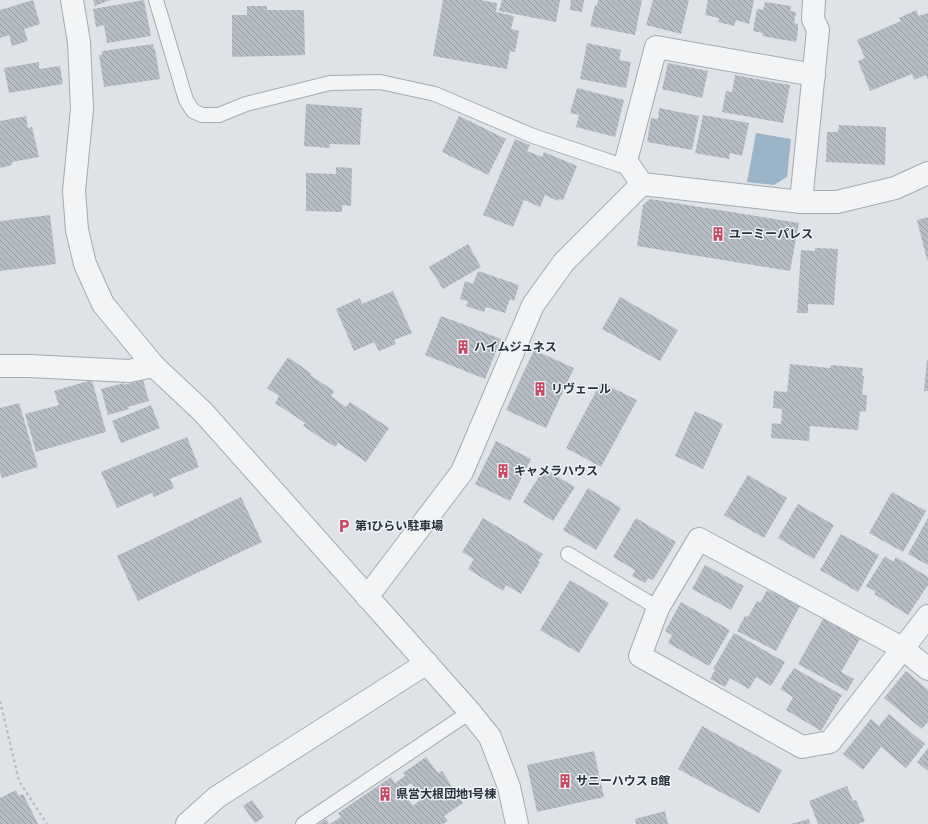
<svg xmlns="http://www.w3.org/2000/svg" width="928" height="824" font-family="'DM Sans','Noto Sans JP',sans-serif">
  <style>
    .water { fill: #9bb4c7 }
    .building { fill: url(#building-back-hatch); fill-rule: evenodd }
    .lines { fill: none; stroke-linecap: round; stroke-linejoin: round }
    .service-casing { stroke: #a4aab2; stroke-width: 16 }
    .minor-casing { stroke: #a4aab2; stroke-width: 24 }
    .path { stroke: #b9bec2; stroke-width: 2.5; stroke-dasharray: 3 3; stroke-linecap: butt }
    .service { stroke: #f2f4f6; stroke-width: 14 }
    .minor { stroke: #f2f4f6; stroke-width: 22 }
    .labels { text-anchor: middle; stroke-width: 3; stroke-linejoin: round; paint-order: stroke }
    .poi-label { font-size: 12px; font-weight: bold; fill: #28323e; stroke: #eef2f5; text-anchor: start }
  </style>
  <defs>
    <pattern id="building-back-hatch" width="6" height="6" patternUnits="userSpaceOnUse"><rect width="6" height="6" fill="#b6bdc4"/><path d="M-1 5l2 2M0 0l6 6M5-1l2 2" fill="none" stroke="#949aa1"/></pattern>
  </defs>
  <rect width="100%" height="100%" fill="#dfe3e8"/>
  <polygon class="water" points="756,133 791,139 787,177 774,185 747,182"/>
  <g class="building">
    <polygon points="33,0 40,24 24,29 28,41 12,46 9,35 0,38 0,10"/>
    <polygon points="93,0 110,0 95,6"/>
    <polygon points="144,0 151,36 107,43 104,25 96,27 93,9"/>
    <polygon points="443,0 480,0 497,3 496,12 514,16 511,29 519,31 515,52 510,51 507,69 433,56"/>
    <polygon points="502,0 560,0 556,22 499,11"/>
    <polygon points="571,0 584,0 582,12 570,10"/>
    <polygon points="598,0 642,0 635,35 590,26 595,5 597,6"/>
    <polygon points="653,0 689,0 681,34 646,25"/>
    <polygon points="708,0 754,0 749,24 736,20 734,26 718,22 719,18 705,15"/>
    <polygon points="765,2 791,6 790,11 796,12 794,23 798,24 798,31 796,42 762,36 763,33 753,31 757,9 763,10"/>
    <polygon points="247,6 267,6 267,10 304,10 305,55 232,57 232,15 247,15"/>
    <polygon points="916,10 919,16 928,13 928,80 926,75 914,80 912,74 870,91 858,61 865,58 857,40 901,21 899,18"/>
    <polygon points="587,43 621,50 619,60 631,62 626,88 580,79"/>
    <polygon points="153,44 154,49 155,49 160,79 104,87 99,55 102,55 102,51"/>
    <polygon points="39,62 39,69 60,66 63,84 9,93 4,68"/>
    <polygon points="668,63 708,71 702,98 662,89"/>
    <polygon points="735,75 790,85 783,123 722,112 726,91 732,92"/>
    <polygon points="577,88 624,100 615,137 576,127 579,115 570,113"/>
    <polygon points="306,104 362,108 360,145 330,144 330,148 304,146"/>
    <polygon points="659,108 699,116 692,150 647,142 651,118 658,119"/>
    <polygon points="703,115 749,123 742,156 730,153 729,159 695,153"/>
    <polygon points="26,116 28,128 32,127 39,157 12,162 12,165 0,168 0,121"/>
    <polygon points="459,116 506,139 488,175 442,152"/>
    <polygon points="839,125 886,127 885,165 826,162 827,132 838,132"/>
    <polygon points="515,139 530,145 527,151 542,157 544,152 577,166 563,200 559,199 558,201 545,195 540,207 524,200 513,227 483,215"/>
    <polygon points="336,167 352,168 351,206 342,205 342,212 306,211 306,173 336,174"/>
    <polygon points="650,199 799,223 790,271 637,246 643,205"/>
    <polygon points="50,215 56,264 0,271 0,221"/>
    <polygon points="928,217 928,260 927,260 917,220"/>
    <polygon points="468,244 481,267 443,289 429,267"/>
    <polygon points="815,248 838,249 834,305 808,304 808,313 797,313 801,250 815,251"/>
    <polygon points="478,271 519,285 514,301 510,299 505,313 486,307 484,312 466,306 468,301 460,299 465,281 473,284"/>
    <polygon points="393,291 412,333 394,340 396,344 379,351 374,342 354,351 336,309 360,298 362,304"/>
    <polygon points="620,297 678,330 660,361 602,329"/>
    <polygon points="441,316 501,339 485,379 425,355"/>
    <polygon points="534,350 574,368 546,428 506,410"/>
    <polygon points="288,357 312,374 310,375 334,391 331,396 346,407 350,402 389,428 366,462 338,443 335,447 303,426 305,423 275,403 279,396 267,388"/>
    <polygon points="927,360 928,360 928,391 924,391"/>
    <polygon points="790,364 830,368 831,365 863,368 862,376 864,376 862,395 867,395 866,412 860,411 858,430 810,426 809,441 771,438 772,423 781,424 782,409 773,408 774,391 787,392"/>
    <polygon points="92,380 106,432 36,452 25,414 59,405 54,391"/>
    <polygon points="143,380 149,401 128,407 129,409 108,415 101,389 124,383 124,385"/>
    <polygon points="601,382 637,400 601,467 566,448"/>
    <polygon points="19,403 38,467 2,478 0,472 0,408"/>
    <polygon points="151,405 160,428 121,443 112,421"/>
    <polygon points="695,411 723,424 703,469 675,456"/>
    <polygon points="187,437 199,467 170,479 174,488 154,497 152,493 117,508 101,472"/>
    <polygon points="496,441 531,459 510,501 475,484"/>
    <polygon points="544,469 575,487 553,521 523,502"/>
    <polygon points="748,475 787,498 764,538 724,515"/>
    <polygon points="588,488 621,508 596,550 563,530"/>
    <polygon points="892,492 926,511 903,552 869,533"/>
    <polygon points="241,497 262,542 138,601 117,556"/>
    <polygon points="798,504 834,525 814,559 778,538"/>
    <polygon points="483,518 543,554 538,561 540,562 521,594 506,585 503,591 468,569 474,559 462,552"/>
    <polygon points="636,518 676,542 653,580 648,578 645,583 632,576 635,570 613,557"/>
    <polygon points="928,518 928,565 908,554"/>
    <polygon points="841,534 879,555 858,592 820,570"/>
    <polygon points="885,556 893,562 896,557 928,577 928,585 908,615 874,594 876,592 866,586"/>
    <polygon points="705,565 744,586 731,610 692,589"/>
    <polygon points="570,580 609,603 579,653 540,630"/>
    <polygon points="767,590 800,606 776,651 737,631 745,616 748,617 757,601 760,603"/>
    <polygon points="681,602 730,630 709,666 668,643 672,635 665,631"/>
    <polygon points="823,619 860,639 841,672 854,679 847,691 798,664"/>
    <polygon points="734,633 785,662 771,686 756,677 749,689 730,678 725,687 710,679 715,670 713,669"/>
    <polygon points="794,668 842,695 821,731 786,710 793,697 780,689"/>
    <polygon points="906,671 928,690 928,722 922,729 884,698"/>
    <polygon points="889,714 925,744 906,768 881,747 863,770 843,754 871,719 879,726"/>
    <polygon points="702,726 782,770 759,813 678,769"/>
    <polygon points="928,748 928,771 917,762"/>
    <polygon points="594,751 604,797 537,812 527,765"/>
    <path d="M426,757l12,16 4,-2 21,32 -19,13 4,5 -5,3h-113l11,-7 -3,-4 53,-36 4,6 10,-7 -2,-3zM411,783l12,15 -10,8 -12,-16z"/>
    <polygon points="847,786 853,801 856,800 865,821 858,824 818,824 809,801"/>
    <polygon points="16,790 19,796 23,794 38,824 0,824 0,798"/>
    <polygon points="252,800 264,817 255,823 243,806"/>
    <polygon points="665,811 668,824 636,824 635,819"/>
    <polygon points="326,819 329,824 319,824"/>
    <polygon points="809,819 810,824 791,824"/>
  </g>
  <g class="lines">
    <defs>
      <g id="service">
        <polyline points="156,0 186,100 193,111 202,115 219,115 246,104 330,83 380,82 435,94 533,136 620,165 626,161"/>
        <polyline points="568,554 658,608"/>
        <polyline points="303,824 470,712"/>
      </g>
      <g id="minor">
        <polyline points="72,0 79,42 82,109 74,191 77,230 85,264 103,304 154,366 203,412 470,712 490,737 509,787 517,824"/>
        <polyline points="814,75 656,47 626,161 642,184 801,202 837,202 895,188 928,173"/>
        <polyline points="801,202 818,30 813,19 814,0"/>
        <polyline points="0,366 29,366 129,371 154,366"/>
        <polyline points="367,597 462,472 533,305 564,262 642,184"/>
        <polyline points="928,616 830,742 802,747 640,656 658,608 699,539 902,648 928,669"/>
        <polyline points="187,824 217,797 427,663"/>
      </g>
    </defs>
    <use href="#service" class="service-casing"/>
    <use href="#minor" class="minor-casing"/>
    <polyline class="path" points="0,701 19,781 47,824"/>
    <use href="#service" class="service"/>
    <use href="#minor" class="minor"/>
  </g>
  <defs>
    <symbol id="building-bare" viewBox="-9 -9 18 18"><path d="M-4-6H4V6H1V3H-1V6H-4ZM-2.5-4.3h1.7v1.8h-1.7ZM.8-4.3h1.7v1.8H.8ZM-2.5-1h1.7V.8h-1.7ZM.8-1h1.7V.8H.8Z" fill="#ca4765" stroke="#eef2f5" stroke-width="2.5" paint-order="stroke"/></symbol>
    <symbol id="parking-bare" viewBox="-9 -9 18 18"><path d="M-3.5-5.5H1a3.5 3.5 0 0 1 0 7H-1V5.5H-3.5ZM-1-3.4V-.6H.8a1.4 1.4 0 0 0 0-2.8Z" fill="#ca4765" stroke="#eef2f5" stroke-width="2.5" paint-order="stroke"/></symbol>
  </defs>
  <g fill-rule="evenodd">
    <use href="#building-bare" x="708" y="224" width="20" height="20"/>
    <use href="#building-bare" x="453" y="337" width="20" height="20"/>
    <use href="#building-bare" x="530" y="379" width="20" height="20"/>
    <use href="#building-bare" x="493" y="461" width="20" height="20"/>
    <use href="#parking-bare" x="334" y="516" width="20" height="20"/>
    <use href="#building-bare" x="555" y="771" width="20" height="20"/>
    <use href="#building-bare" x="375" y="784" width="20" height="20"/>
  </g>
  <g class="labels">
    <g class="poi-label">
      <text x="729" y="238">ユーミーパレス</text>
      <text x="474" y="351">ハイムジュネス</text>
      <text x="551" y="393">リヴェール</text>
      <text x="514" y="475">キャメラハウス</text>
      <text x="355" y="530">第1ひらい駐車場</text>
      <text x="576" y="785">サニーハウス B館</text>
      <text x="396" y="798">県営大根団地1号棟</text>
    </g>
  </g>
</svg>
